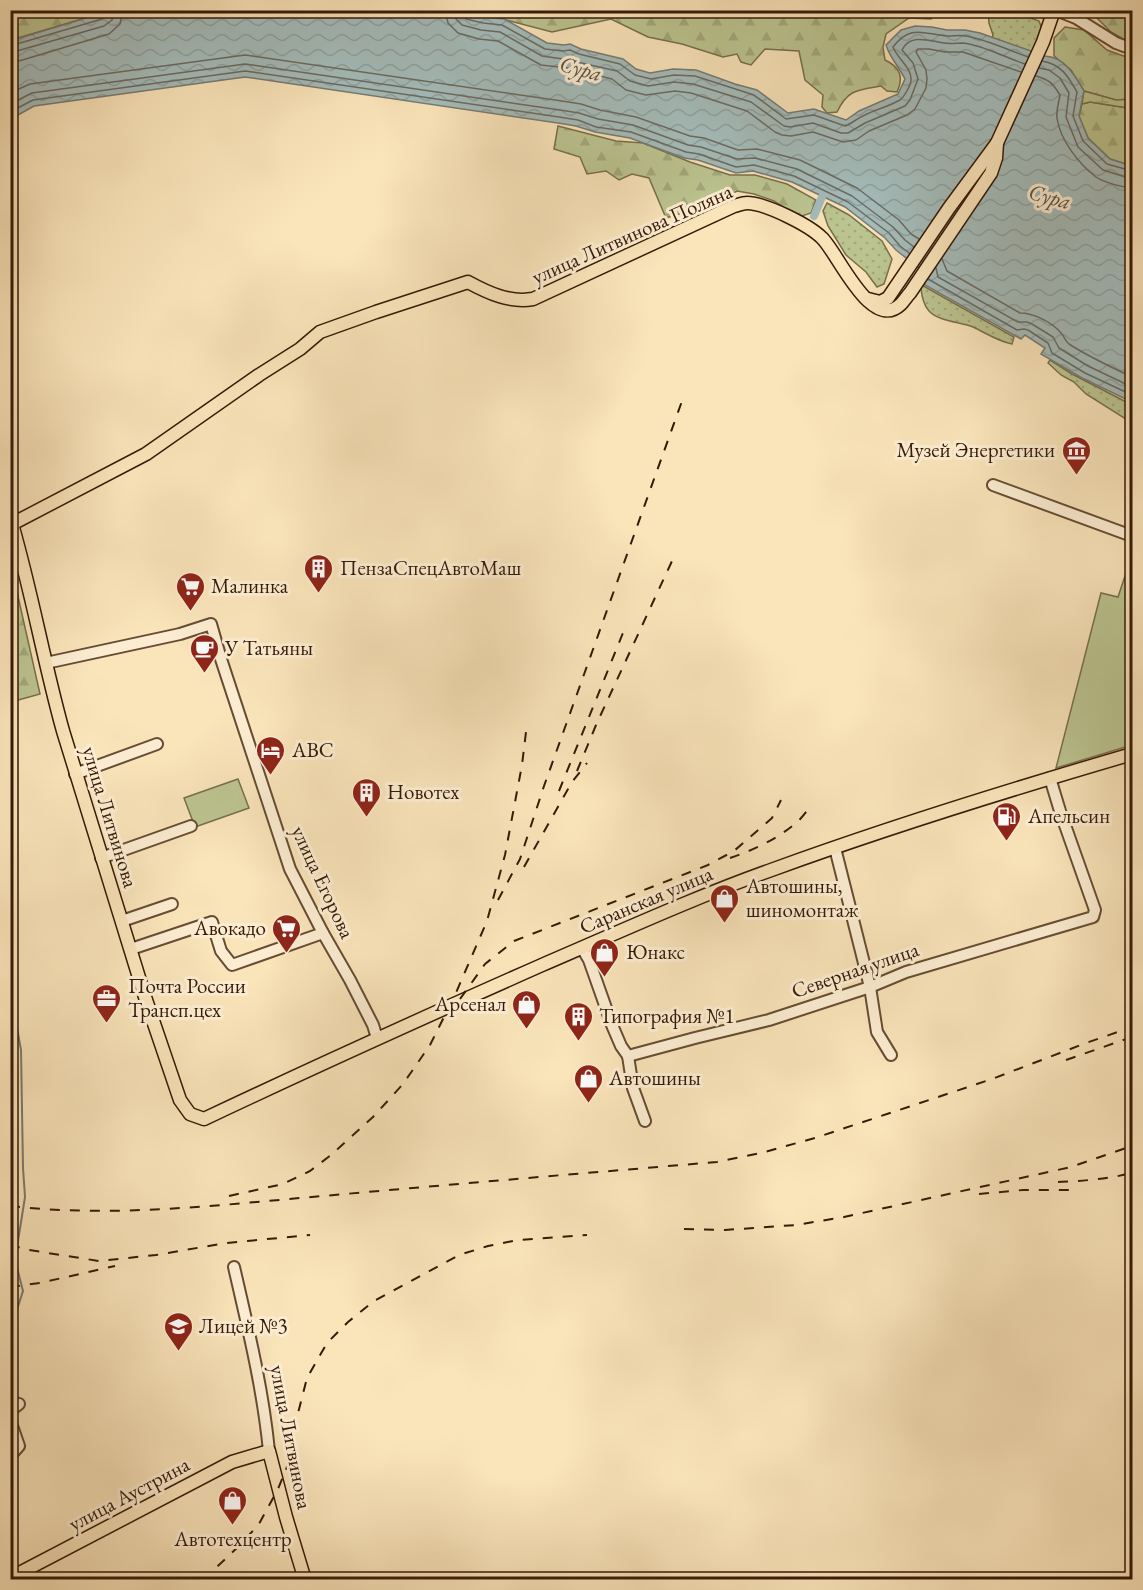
<svg xmlns="http://www.w3.org/2000/svg" width="1143" height="1590" font-family="'EB Garamond',serif">
  <style>
    .grass { fill: url(#grass-dots); stroke: #786f4c; stroke-width: 1.5 }
    .forest { fill: url(#forest-firs); stroke: #786f4c; stroke-width: 1.5 }
    .wetland { fill: url(#wetland-marsh); stroke: #786f4c; stroke-width: 1.5 }
    .green { fill: #bcc591; stroke: #786f4c; stroke-width: 1.5 }
    .water { fill: url(#water-waves); stroke: #787b73; stroke-width: 1.5 }
    .lines { fill: none; stroke-linecap: round; stroke-linejoin: round }
    .shore { stroke: #6c6a61; stroke-width: 1.5 }
    .stream { stroke: #787b73; stroke-width: 2 }
    .canal { stroke: #a4bcbb; stroke-width: 8 }
    .minor-casing { stroke: #664c34; stroke-width: 14 }
    .major-casing { stroke: #351907; stroke-width: 15 }
    .minor { stroke: #fcedd2; stroke-width: 10 }
    .major { stroke: #fae4ba; stroke-width: 12 }
    .rail { stroke: #351907; stroke-width: 2; stroke-dasharray: 10 10; stroke-linecap: butt }
    .labels { text-anchor: middle; stroke-width: 6; stroke-linejoin: round; paint-order: stroke }
    .street-label { font-size: 21px; fill: #351907; stroke: #fcedd2 }
    .poi-label { font-size: 21px; fill: #351907; stroke: #fcedd2; text-anchor: start }
    .water-label { font-size: 22px; font-style: italic; fill: #5c5246; stroke: #fcedd2 }
  </style>
  <defs>
    <pattern id="grass-dots" width="8" height="8" patternUnits="userSpaceOnUse" patternTransform="scale(1.5)"><rect width="8" height="8" fill="#bcc591"/><path d="M2 2h.1M6 6h.1" fill="none" stroke="#a2a97c" stroke-width="1.8" stroke-linecap="round"/></pattern>
    <pattern id="forest-firs" width="22" height="20" patternUnits="userSpaceOnUse" patternTransform="scale(1.5)"><rect width="22" height="20" fill="#bcc591"/><path d="M5 1l3.5 6h-7zM16 11l3.5 6h-7z" fill="#a2a97c"/></pattern>
    <pattern id="wetland-marsh" width="20" height="14" patternUnits="userSpaceOnUse" patternTransform="scale(1.5)"><rect width="20" height="14" fill="#bcc591"/><path d="M1 5h8M5 5V1M11 12h8M15 12V8" fill="none" stroke="#a2a97c"/></pattern>
    <pattern id="water-waves" width="16" height="10" patternUnits="userSpaceOnUse" patternTransform="scale(1.5)"><rect width="16" height="10" fill="#a4bcbb"/><path d="M0 5q4-4 8 0t8 0" fill="none" stroke="#8ea19f"/></pattern>
  </defs>
  <rect width="100%" height="100%" fill="#fae4ba"/>
  <filter id="stains"><feTurbulence type="fractalNoise" baseFrequency=".00333" numOctaves="4"/><feColorMatrix values="0 0 0 0 .2 0 0 0 0 .09 0 0 0 0 .02 0 0 0 .5 -.17"/></filter>
  <radialGradient id="worn" r=".72"><stop offset=".6" stop-color="#630" stop-opacity="0"/><stop offset="1" stop-color="#630" stop-opacity=".3"/></radialGradient>
  <g class="grass">
    <polygon points="988,11 1022,15 1039,21 1042,29 1033,52 992,38 993,35 989,23"/>
    <polygon points="827,203 849,215 882,241 892,259 884,284 877,287 866,272 846,255 828,226 823,211"/>
    <path d="M920,284l94,53 -2,7c-15,-3 -26,-11 -39,-17 -13,-5 -35,-6 -44,-16 -7,-8 -7,-18 -9,-27z"/>
    <polygon points="1050,360 1072,374 1132,405 1132,423 1086,394 1074,382 1061,375 1048,363"/>
  </g>
  <g class="forest">
    <polygon points="11,10 109,10 109,11 11,40"/>
    <path d="M930,10l1,9 -22,-1 -23,16 -3,13 2,13c15,7 19,17 12,32l-10,-1 -6,-5c-23,4 -33,3 -44,26l-10,1 -5,-6 1,-12 -18,-15 -6,-29 -34,-2 -14,16 -10,-3 -4,-8 -14,3 -41,-13 -34,-7 -37,-18 -59,13 -80,-21z"/>
    <polygon points="1096,11 1132,11 1132,44 1111,32 1095,16"/>
    <polygon points="1065,27 1084,30 1107,50 1132,59 1132,99 1116,100 1084,91 1071,70 1054,56 1054,38"/>
    <polygon points="1090,102 1128,108 1132,108 1132,166 1110,159 1088,138 1079,116 1082,104"/>
    <polygon points="558,126 616,141 643,143 690,162 730,175 755,175 787,184 816,200 811,213 799,217 774,201 754,194 737,191 717,202 666,218 649,178 632,174 619,180 606,171 587,174 580,157 554,149"/>
    <polygon points="17,592 40,694 11,702 11,593"/>
  </g>
  <polygon class="wetland" points="1084,91 1116,100 1132,99 1132,108 1128,108 1090,102 1082,104"/>
  <g class="green">
    <polygon points="1125,576 1132,578 1132,745 1056,768 1101,593 1118,597"/>
    <polygon points="238,779 249,808 195,827 184,798"/>
  </g>
  <path class="water" d="M109,11h348l27,6 20,2 43,24 17,2 6,-1 11,5 42,10 13,10 14,4 23,-4 23,1 39,14 22,6 31,23 26,-4 32,11 13,-9 39,-17 7,-15c-6,-12 -15,-21 -19,-34l15,-15 14,-4 17,1 15,3h18l15,3 65,23c20,1 30,20 39,35l-5,25 9,22 22,21 22,7v236l-50,-24 -41,-24 4,-6 -20,-13 -4,4 -103,-58 6,-9 -28,-22 -11,-12 -40,-31 -53,-25 -39,-11 -17,2 -38,-13 -14,-2 -54,-20 -35,-6 -19,-6 -18,-3 -313,-46 -211,29 -23,13 -1,-78z"/>
  <g class="lines">
    <g class="shore">
      <polyline points="445,10 448,23 458,33 479,39 498,41 541,65 568,68 612,79 626,90 646,95 675,91 691,93 747,111 775,132 782,135 791,136 813,132 843,142 856,140 869,131 907,115 915,109 926,88 927,79 926,70 916,52 918,49 929,49 945,52 963,52 1021,72"/>
      <path d="M454,10l2,9 6,6 19,5 19,2 42,24 21,3 6,-1 8,4 40,9 13,10 18,5 26,-4 19,2 58,18 33,24 6,1 23,-4 28,10h7l17,-10 40,-17 5,-6 8,-21 -5,-16 -11,-13c8,-17 28,-9 42,-7 6,1 13,0 19,0 20,2 43,15 62,21"/>
      <path d="M462,10l1,5 3,4 17,4 19,2 43,24 18,2 7,-1 9,4 41,10 15,11 16,4 23,-4 21,1 59,19 32,24 28,-4 31,11c6,-2 10,-6 16,-9 12,-7 27,-10 39,-17 4,-3 11,-15 11,-20 1,-12 -14,-22 -18,-33 18,-24 32,-12 55,-11 6,0 12,-1 18,0 22,4 42,14 62,21"/>
      <polyline points="10,46 102,19 105,16 106,10"/>
      <polyline points="10,53 104,26 112,20 114,10"/>
      <path d="M1042,61c19,3 26,15 35,31l-4,24 10,25 24,23 25,7"/>
      <polyline points="10,62 19,61 109,34 120,24 123,10"/>
      <polyline points="1039,68 1049,70 1060,78 1069,93 1066,117 1078,147 1103,170 1132,179"/>
      <path d="M1036,76c13,4 16,6 24,19 -1,7 -4,15 -3,23 3,22 22,46 39,59 9,6 26,10 36,11"/>
      <polyline points="10,93 30,84 245,55 562,101 581,104 600,110 636,117 690,136 704,138 738,150 757,149 800,160 857,188 899,220 911,234 919,239"/>
      <polyline points="10,104 32,93 245,64 560,110 579,113 598,119 633,125 688,145 701,147 737,159 755,158 797,169 852,196 893,227 905,240 914,247"/>
      <polyline points="10,112 33,100 245,71 559,117 578,120 596,127 631,132 686,152 699,154 736,167 754,165 794,176 848,202 889,233 900,246 909,253"/>
      <path d="M942,259l5,12 73,42c13,0 32,9 41,20 4,4 4,8 8,11 20,13 42,23 63,33"/>
      <polyline points="936,268 938,277 1018,322 1027,322 1032,324 1053,337 1059,348 1088,366 1132,387"/>
      <polyline points="928,279 1017,330 1024,329 1028,330 1048,343 1052,353 1085,373 1132,395"/>
    </g>
    <polyline class="stream" points="10,1019 17,1028 21,1050 23,1168 25,1197 15,1260 23,1291 11,1328 10,1351"/>
    <polyline class="canal" points="814,216 822,197"/>
    <defs>
      <g id="minor">
        <polyline points="1056,10 1076,18 1116,43 1132,49"/>
        <polyline points="993,485 1132,536"/>
        <polyline points="46,663 180,634 211,624 221,659 290,869 323,933 350,980 373,1025 377,1038"/>
        <polyline points="75,774 157,744"/>
        <polyline points="835,848 870,987 877,1032 891,1055"/>
        <polyline points="101,858 191,826"/>
        <polyline points="122,921 172,904"/>
        <polyline points="582,948 589,960 612,1025 621,1046 628,1056 633,1088 645,1121"/>
        <polyline points="131,949 212,922 221,951 232,965 323,933"/>
        <polyline points="628,1056 695,1038 769,1020 870,987 906,972 1093,917 1095,910 1060,811 1050,778"/>
        <path d="M234,1267c14,61 29,122 35,184"/>
        <polyline points="10,1402 19,1404 10,1411"/>
        <polyline points="10,1420 19,1446 10,1456"/>
      </g>
      <g id="major">
        <polyline points="868,299 880,302 888,298 949,208 997,143 1043,42 1054,10"/>
        <path d="M12,524c20,69 32,139 51,207l82,266 35,103 10,14 14,5c112,-53 225,-104 338,-154 77,-33 153,-68 232,-96 118,-43 238,-80 358,-115"/>
        <path d="M10,525l136,-71 113,-79 41,-26 20,-17 56,-20 92,-30c20,11 42,21 65,17l201,-93c4,-1 9,-3 13,-3 18,0 62,22 75,35 16,15 49,95 79,66 3,-3 6,-8 9,-11l81,-120 5,-15 1,-15"/>
        <polyline points="10,1578 232,1462 269,1451 286,1517 305,1580"/>
      </g>
    </defs>
    <use href="#minor" class="minor-casing"/>
    <use href="#major" class="major-casing"/>
    <use href="#minor" class="minor"/>
    <use href="#major" class="major"/>
    <g class="rail">
      <polyline points="577,771 596,725 672,561"/>
      <polyline points="559,791 625,628"/>
      <path d="M730,858c24,-8 47,-19 66,-35 6,-5 11,-12 15,-18"/>
      <polyline points="524,867 572,782 587,763"/>
      <polyline points="498,900 520,859 544,786 682,401"/>
      <polyline points="460,999 485,964 514,941 708,865 734,851 772,818 781,800"/>
      <polyline points="1066,1060 1132,1037"/>
      <path d="M1058,1182c25,-1 50,-3 74,-9"/>
      <polyline points="979,1194 1023,1190 1071,1190"/>
      <polyline points="229,1196 283,1184 310,1171 331,1155 373,1117 403,1084 430,1045 455,995 487,921 505,855 522,765 526,732"/>
      <path d="M10,1206c105,12 209,-1 313,-10 132,-12 263,-23 394,-34l44,-9 54,-15 177,-59 94,-36 46,-16"/>
      <polyline points="684,1229 725,1230 796,1225 844,1217 1071,1167 1132,1146"/>
      <polyline points="10,1245 29,1250 99,1261 156,1255 226,1243 310,1235"/>
      <polyline points="10,1287 40,1283 115,1266"/>
      <polyline points="203,1580 239,1546 259,1524 278,1489 289,1462 297,1417 307,1378 327,1343 348,1322 374,1301 459,1255 488,1246 518,1240 587,1235"/>
    </g>
  </g>
  <defs>
    <symbol id="museum-pin" viewBox="-11 -11 22 30"><path d="M0 17L-7.5 6A9.5 9.5 0 1 1 7.5 6Z" fill="#8f2418" stroke="#fcedd2"/><path d="M0-6L6-3V-2H-6V-3ZM-5-1h2V3h-2ZM-1-1h2V3h-2ZM3-1h2V3H3ZM-6 4H6V6H-6Z" fill="#fff"/></symbol>
    <symbol id="building-pin" viewBox="-11 -11 22 30"><path d="M0 17L-7.5 6A9.5 9.5 0 1 1 7.5 6Z" fill="#8f2418" stroke="#fcedd2"/><path d="M-4-6H4V6H1V3H-1V6H-4ZM-2.5-4.3h1.7v1.8h-1.7ZM.8-4.3h1.7v1.8H.8ZM-2.5-1h1.7V.8h-1.7ZM.8-1h1.7V.8H.8Z" fill="#fff"/></symbol>
    <symbol id="supermarket-pin" viewBox="-11 -11 22 30"><path d="M0 17L-7.5 6A9.5 9.5 0 1 1 7.5 6Z" fill="#8f2418" stroke="#fcedd2"/><path d="M-6-5.5h2.5l.6 2H6L4.5 2H-2.5L-4.4-4H-6ZM-1.5 3.2a1.3 1.3 0 1 0 .1 0ZM3 3.2a1.3 1.3 0 1 0 .1 0Z" fill="#fff"/></symbol>
    <symbol id="cafe-pin" viewBox="-11 -11 22 30"><path d="M0 17L-7.5 6A9.5 9.5 0 1 1 7.5 6Z" fill="#8f2418" stroke="#fcedd2"/><path d="M-5.5-4.5H6V0H3Q3 3.5 0 3.5H-2.5Q-5.5 3.5-5.5 0ZM3-3.2v2h1.7v-2ZM-6 4.5H4V6H-6Z" fill="#fff"/></symbol>
    <symbol id="hotel-pin" viewBox="-11 -11 22 30"><path d="M0 17L-7.5 6A9.5 9.5 0 1 1 7.5 6Z" fill="#8f2418" stroke="#fcedd2"/><path d="M-6-4.5h1.5V1H6V5H4.5V3h-9V5H-6ZM-4 0a1.8 1.8 0 1 1 3.6 0ZM.5 0V-2.5h3Q6-2.5 6 0Z" fill="#fff"/></symbol>
    <symbol id="fuel-pin" viewBox="-11 -11 22 30"><path d="M0 17L-7.5 6A9.5 9.5 0 1 1 7.5 6Z" fill="#8f2418" stroke="#fcedd2"/><path d="M-5.5-6h7V0h2V4h1.3V-2.5L3-4.5l.8-.8L6-3V5H2.5V1h-1V6h-7ZM-4.2-4.7v3.2H.2V-4.7Z" fill="#fff"/></symbol>
    <symbol id="shop-pin" viewBox="-11 -11 22 30"><path d="M0 17L-7.5 6A9.5 9.5 0 1 1 7.5 6Z" fill="#8f2418" stroke="#fcedd2"/><path d="M-5-2.5h2.3a2.7 3.5 0 0 1 5.4 0H5L5.5 6h-11ZM-1.5-2.5h3a1.5 2.3 0 0 0-3 0Z" fill="#fff"/></symbol>
    <symbol id="office-pin" viewBox="-11 -11 22 30"><path d="M0 17L-7.5 6A9.5 9.5 0 1 1 7.5 6Z" fill="#8f2418" stroke="#fcedd2"/><path d="M-6-3h4V-5.5h4V-3h4V5H-6ZM-1-4.5V-3h2v-1.5ZM-6 0V1H6V0Z" fill="#fff"/></symbol>
    <symbol id="school-pin" viewBox="-11 -11 22 30"><path d="M0 17L-7.5 6A9.5 9.5 0 1 1 7.5 6Z" fill="#8f2418" stroke="#fcedd2"/><path d="M0-5L7-2L0 1L-7-2ZM-4 1L0 2.5L4 1V4Q0 6-4 4Z" fill="#fff"/></symbol>
  </defs>
  <g fill-rule="evenodd">
    <use href="#museum-pin" x="1060" y="434" width="33" height="45"/>
    <use href="#building-pin" x="302" y="552" width="33" height="45"/>
    <use href="#supermarket-pin" x="174" y="570" width="33" height="45"/>
    <use href="#cafe-pin" x="188" y="632" width="33" height="45"/>
    <use href="#hotel-pin" x="254" y="734" width="33" height="45"/>
    <use href="#building-pin" x="350" y="776" width="33" height="45"/>
    <use href="#fuel-pin" x="990" y="800" width="33" height="45"/>
    <use href="#shop-pin" x="708" y="882" width="33" height="45"/>
    <use href="#supermarket-pin" x="270" y="912" width="33" height="45"/>
    <use href="#shop-pin" x="588" y="936" width="33" height="45"/>
    <use href="#office-pin" x="90" y="982" width="33" height="45"/>
    <use href="#shop-pin" x="510" y="988" width="33" height="45"/>
    <use href="#building-pin" x="562" y="1000" width="33" height="45"/>
    <use href="#shop-pin" x="572" y="1062" width="33" height="45"/>
    <use href="#school-pin" x="162" y="1310" width="33" height="45"/>
    <use href="#shop-pin" x="216" y="1484" width="33" height="45"/>
  </g>
  <g class="labels">
    <g class="street-label">
      <text transform="translate(632 234) rotate(-24)" y="7">улица Литвинова Поляна</text>
      <text transform="translate(110 817) rotate(73)" y="7">улица Литвинова</text>
      <text transform="translate(323 882) rotate(65)" y="7">улица Егорова</text>
      <text transform="translate(646 900) rotate(-23)" y="7">Саранская улица</text>
      <text transform="translate(855 970) rotate(-19)" y="7">Северная улица</text>
      <text transform="translate(291 1437) rotate(79)" y="7">улица Литвинова</text>
      <text transform="translate(129 1494) rotate(-28)" y="7">улица Аустрина</text>
    </g>
    <g class="poi-label">
      <text x="1055" y="457" text-anchor="end">Музей Энергетики</text>
      <text x="340" y="575">ПензаСпецАвтоМаш</text>
      <text x="211" y="593">Малинка</text>
      <text x="225" y="655">У Татьяны</text>
      <text x="292" y="757">ABC</text>
      <text x="387" y="799">Новотех</text>
      <text x="1028" y="823">Апельсин</text>
      <text x="746" y="893">Автошины,<tspan x="746" dy="24">шиномонтаж</tspan></text>
      <text x="266" y="935" text-anchor="end">Авокадо</text>
      <text x="626" y="959">Юнакс</text>
      <text x="128" y="993">Почта России<tspan x="128" dy="24">Трансп.цех</tspan></text>
      <text x="506" y="1011" text-anchor="end">Арсенал</text>
      <text x="599" y="1023">Типография №1</text>
      <text x="609" y="1085">Автошины</text>
      <text x="199" y="1333">Лицей №3</text>
      <text x="233" y="1546" text-anchor="middle">Автотехцентр</text>
    </g>
    <g class="water-label">
      <text transform="translate(581 68) rotate(15)" y="8">Сура</text>
      <text transform="translate(1050 196) rotate(15)" y="8">Сура</text>
    </g>
  </g>
  <rect width="1143" height="1590" fill="none" stroke="#fae4ba" stroke-width="36"/>
  <rect x="12" y="12" width="1119" height="1566" fill="none" stroke="#351907" stroke-width="3"/>
  <rect x="18" y="18" width="1107" height="1554" fill="none" stroke="#351907" stroke-width="1.5"/>
  <rect width="100%" height="100%" filter="url(#stains)"/>
  <rect width="100%" height="100%" fill="url(#worn)"/>
</svg>
